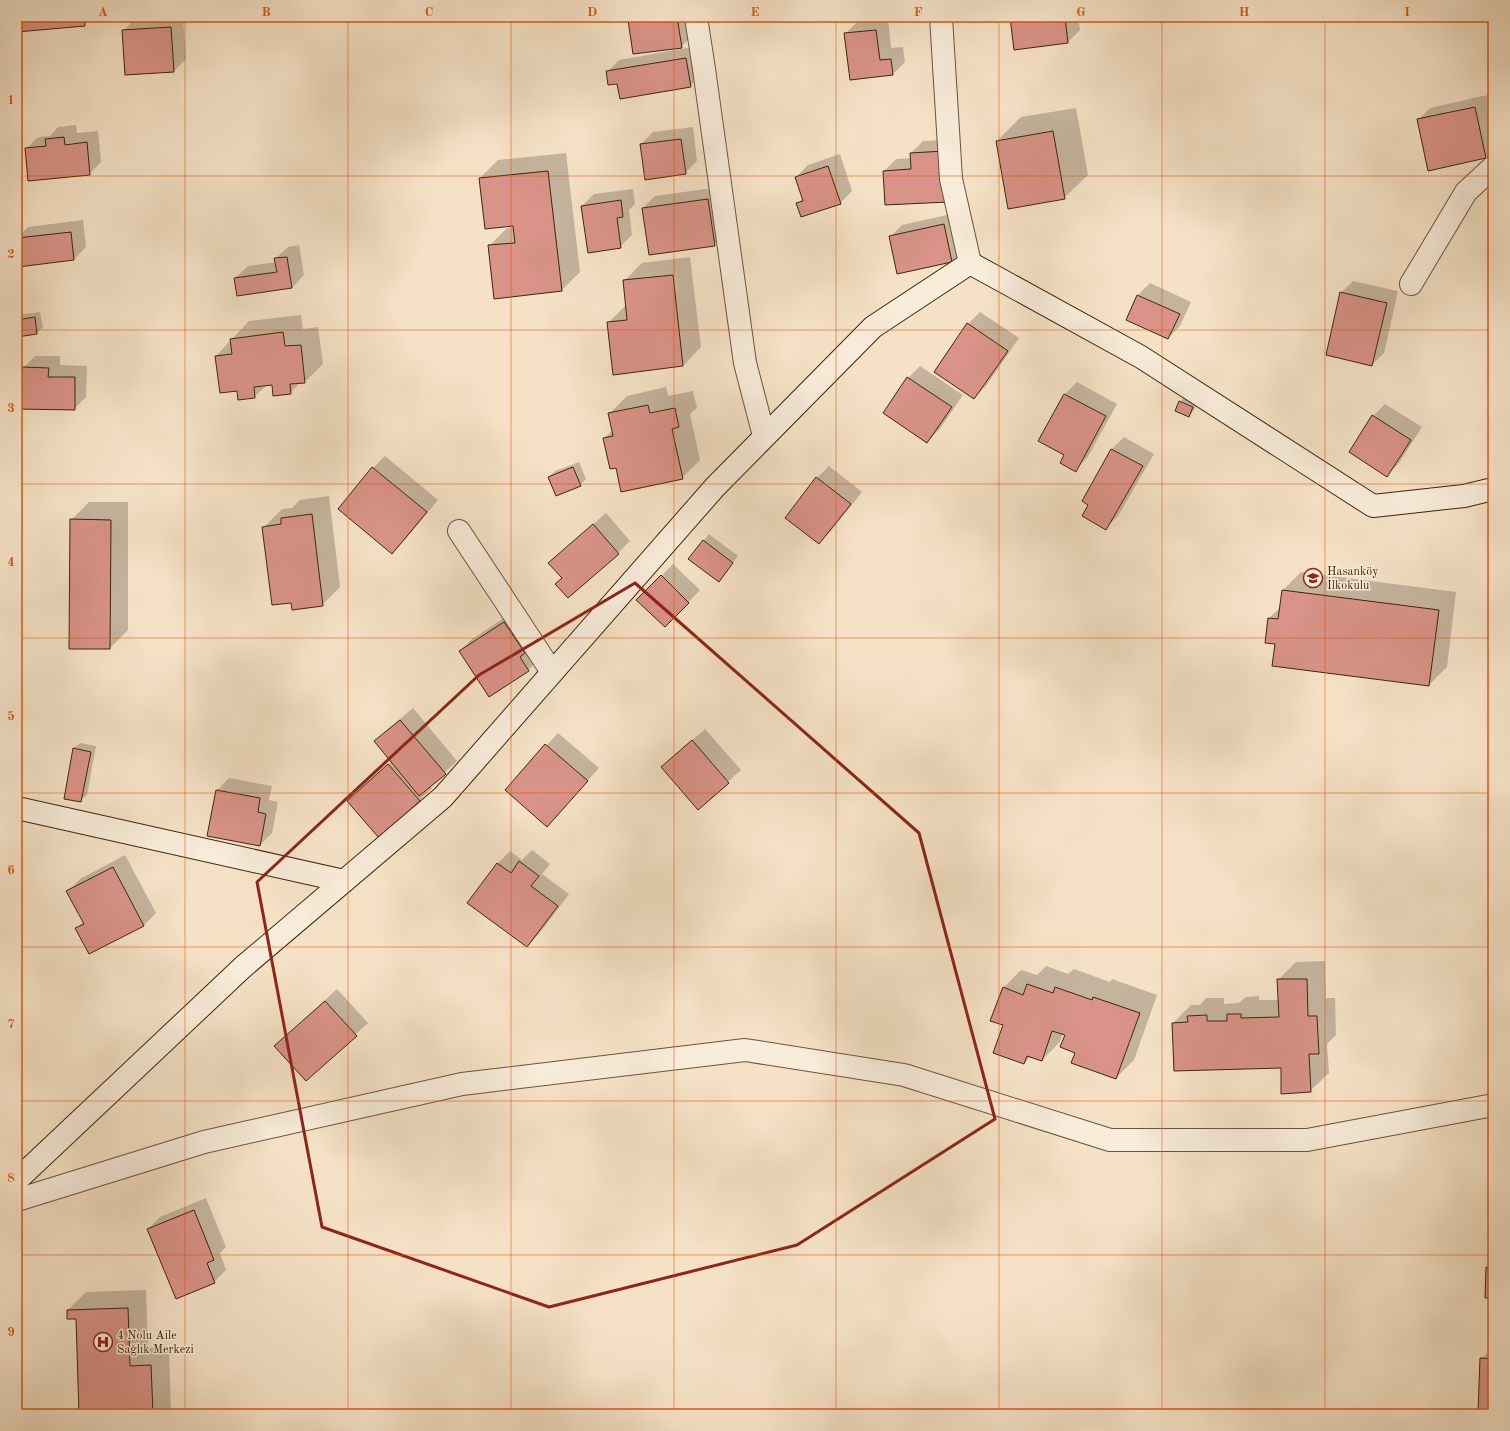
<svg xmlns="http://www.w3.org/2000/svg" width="1510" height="1431" font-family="'Old Standard TT',serif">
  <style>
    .shadow { fill: #0003 }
    .building { fill: #d99388; stroke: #3e2607 }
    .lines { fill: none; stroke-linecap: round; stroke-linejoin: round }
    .street-casing { stroke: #6c5537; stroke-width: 24 }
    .secondary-casing { stroke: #3e2607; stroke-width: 24 }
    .street { stroke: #f8ecda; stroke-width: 22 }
    .secondary { stroke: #f8ecda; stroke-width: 22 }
    .marked { fill: none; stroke: #8f2418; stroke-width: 3; stroke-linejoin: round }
    .grid { fill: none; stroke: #e0560c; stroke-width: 1; stroke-opacity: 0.55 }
    .labels { text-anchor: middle; stroke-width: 3; stroke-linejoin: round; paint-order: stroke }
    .poi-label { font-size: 12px; fill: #3e2607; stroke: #f8ecda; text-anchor: start }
    .neatline { fill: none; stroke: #e0560c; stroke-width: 1.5 }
    .grid-label { font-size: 13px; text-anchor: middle; font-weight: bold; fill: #e0560c }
  </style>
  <rect width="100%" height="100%" fill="#f5e2c6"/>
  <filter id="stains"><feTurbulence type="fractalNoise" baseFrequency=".005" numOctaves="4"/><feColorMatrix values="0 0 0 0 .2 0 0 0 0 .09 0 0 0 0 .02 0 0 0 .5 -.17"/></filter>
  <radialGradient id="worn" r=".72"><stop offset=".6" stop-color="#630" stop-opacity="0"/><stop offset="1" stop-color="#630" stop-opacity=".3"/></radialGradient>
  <g class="shadow">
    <polygon points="17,17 93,17 84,25 17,31"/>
    <polygon points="161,17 183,17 186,59 174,71 126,74 123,31 135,19"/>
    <polygon points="633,17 691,17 693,35 681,47 629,21"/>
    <polygon points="1011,17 1078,17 1080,30 1068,42"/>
    <polygon points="888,18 891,48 903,47 905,62 893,74 845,34 857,22"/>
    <polygon points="698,46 702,74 690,86 618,83 607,72 619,60"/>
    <polygon points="1487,95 1493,125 1493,150 1485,157 1418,120 1430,108"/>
    <polygon points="1076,108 1088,175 1064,198 997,141 1021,117"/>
    <polygon points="76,125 77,133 98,131 101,162 89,174 26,149 38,137 50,136 58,127"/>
    <polygon points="693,127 697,161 685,173 641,144 653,132"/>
    <polygon points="957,139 959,189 884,171 896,159 912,158 911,153 923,141"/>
    <polygon points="566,153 580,272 562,290 489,246 507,228 514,227 480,178 498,160"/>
    <polygon points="840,154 852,191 840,203 797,204 803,198 796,177 808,165"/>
    <polygon points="720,187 726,233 714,245 643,208 655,196"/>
    <polygon points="633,189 635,204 629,210 632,235 620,247 582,206 594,194"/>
    <polygon points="956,213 964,249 952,261 890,237 902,225"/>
    <polygon points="83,220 86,247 74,259 19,265 17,238 28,227"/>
    <polygon points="299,245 304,275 292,288 235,278 248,266 276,262 275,259 288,247"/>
    <polygon points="690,257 701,347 683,366 608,323 626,305 624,281 642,263"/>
    <polygon points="1353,281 1398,291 1384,353 1372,365 1341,293"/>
    <polygon points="1150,283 1191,302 1180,326 1168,338 1127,320 1138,295"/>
    <polygon points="40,312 43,327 37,333 17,336 17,315"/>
    <polygon points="980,312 1019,338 986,386 974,398 968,324"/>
    <polygon points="301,315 303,329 318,327 323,364 305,382 301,382 290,393 273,384 267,385 254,397 238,390 216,356 249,321"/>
    <polygon points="35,356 60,356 60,365 87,366 86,397 74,409 17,408 17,376 22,376 23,368"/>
    <polygon points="920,366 963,395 939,430 927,442 908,378"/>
    <polygon points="1077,382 1117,404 1087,458 1075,470 1065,455 1039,440 1065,394"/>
    <polygon points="666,387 668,396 693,391 697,408 690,414 700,460 682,478 617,467 604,438 613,430 609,414 627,396"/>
    <polygon points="1186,396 1198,401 1194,410 1189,416 1180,402"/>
    <polygon points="1385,404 1422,427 1399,463 1387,475 1373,416"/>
    <polygon points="1124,437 1154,454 1118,516 1106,528 1090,504 1083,500 1112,449"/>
    <polygon points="385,456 438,500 404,541 392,553 373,468"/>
    <polygon points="579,462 586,479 580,485 549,477 555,471"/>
    <polygon points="829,466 862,492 831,531 819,543 817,478"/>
    <polygon points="329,496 340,587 322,605 292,602 264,527 282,509 292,508 300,500"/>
    <polygon points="89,502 128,502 128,630 110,648 71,520"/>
    <polygon points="606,513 630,541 618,553 563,577 549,563"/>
    <polygon points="709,534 738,556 724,575 689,559"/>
    <polygon points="673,564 700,590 665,626 638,600"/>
    <polygon points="1301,572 1456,592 1447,667 1429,685 1276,643 1269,618 1281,607 1283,590"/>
    <polygon points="516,610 540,658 528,670 490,696 460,651 472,639"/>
    <polygon points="413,708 457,761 429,786 432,788 420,800 379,836 360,789 392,761 375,741 387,730"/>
    <polygon points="705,729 741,770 698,808 675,755"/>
    <polygon points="558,733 599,768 547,826 506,790"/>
    <polygon points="80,743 96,746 87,795 81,800 74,748"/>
    <polygon points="229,778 272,786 269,800 278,802 272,833 260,845 209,835 217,790"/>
    <polygon points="532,850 550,864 542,874 569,894 539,934 527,946 469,903 498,863 510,851 522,860"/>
    <polygon points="125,855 156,913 144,925 89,953 76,929 84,921 68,891 80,879"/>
    <polygon points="1325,961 1326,998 1335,998 1336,1035 1327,1044 1329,1073 1310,1091 1282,1067 1173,1023 1191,1005 1200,1005 1206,998 1224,998 1224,1004 1239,1003 1246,997 1259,996 1259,1000 1279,1000 1278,980 1296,962"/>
    <polygon points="1046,966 1068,974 1074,969 1110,982 1112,979 1157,995 1134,1060 1116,1078 1076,1052 1066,1035 1063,1033 1060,1042 1042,1060 1031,1056 1024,1063 1004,1025 1003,988 1021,970 1037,975"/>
    <polygon points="337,989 368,1023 306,1080 275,1046"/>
    <polygon points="206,1198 226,1247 220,1253 226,1270 214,1282 148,1229 160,1217"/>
    <polygon points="1493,1262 1493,1297 1487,1268"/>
    <polygon points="146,1290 148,1348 169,1347 171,1414 80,1414 77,1318 68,1310 86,1292"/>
    <polygon points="1493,1347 1493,1412 1481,1359"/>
  </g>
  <g class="building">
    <polygon points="17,17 84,17 85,26 17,32"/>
    <polygon points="651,17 677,17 682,48 633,54 628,20"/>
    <polygon points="1010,17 1065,17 1068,43 1014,50"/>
    <polygon points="171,27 174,72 125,75 122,30"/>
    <polygon points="876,30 880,60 891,59 893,75 850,80 844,33"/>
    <polygon points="686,58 691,87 620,99 617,84 608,85 606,71"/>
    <polygon points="1475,107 1486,158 1428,171 1417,119"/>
    <polygon points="1053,131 1065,199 1008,209 996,141"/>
    <polygon points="64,137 65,145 87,142 90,175 28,181 25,148 46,146 45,139"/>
    <polygon points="681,139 686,174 645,180 640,144"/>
    <polygon points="945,151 948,202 885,205 883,171 911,169 910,153"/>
    <polygon points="828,166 841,204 801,217 796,203 803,201 795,177"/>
    <polygon points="548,171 562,291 494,299 488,245 515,243 513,226 485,229 479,178"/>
    <polygon points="708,199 715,246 649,255 642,208"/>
    <polygon points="621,200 623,217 617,218 621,248 588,253 581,206"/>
    <polygon points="944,224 952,262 897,274 889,236"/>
    <polygon points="71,232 74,260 18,267 17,238"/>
    <polygon points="287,257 292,288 237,296 234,278 277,272 274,258"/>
    <polygon points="673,275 683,366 613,375 607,322 627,320 623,280"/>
    <polygon points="1340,292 1387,303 1372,366 1326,355"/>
    <polygon points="1137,295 1180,314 1168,339 1126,320"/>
    <polygon points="35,317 37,334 17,337 17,320"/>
    <polygon points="967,323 1008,351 974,399 934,372"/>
    <polygon points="283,332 285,346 301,345 305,383 290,384 291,394 273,396 272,385 254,387 255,398 238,400 237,391 220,393 215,356 232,354 230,339"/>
    <polygon points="22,367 49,368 48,377 75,377 75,410 17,409 17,388 21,388"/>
    <polygon points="907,377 952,407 927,443 883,413"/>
    <polygon points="1064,394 1106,416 1076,472 1060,463 1064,455 1038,441"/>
    <polygon points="1179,401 1193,407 1189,417 1175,411"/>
    <polygon points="648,405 650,413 675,408 679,427 672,429 683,479 621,492 616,468 610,469 603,438 613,436 608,413"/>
    <polygon points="1372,415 1411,440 1387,477 1349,452"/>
    <polygon points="1111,449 1143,466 1106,530 1082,516 1088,505 1082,501"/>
    <polygon points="372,467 427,512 392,554 338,509"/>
    <polygon points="573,467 581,486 556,496 548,477"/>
    <polygon points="816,477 851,504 819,544 785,518"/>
    <polygon points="312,514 323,606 292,610 291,603 272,605 262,527 281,524 281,518"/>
    <polygon points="70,519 111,520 110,649 69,649"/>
    <polygon points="593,524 619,554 568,598 555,584 562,578 548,563"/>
    <polygon points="703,540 733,563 719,582 688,559"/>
    <polygon points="661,575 689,603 665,627 636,600"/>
    <polygon points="1282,590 1439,610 1429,686 1272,666 1275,644 1265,643 1268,618 1278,619"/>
    <polygon points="504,622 525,653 520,657 529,671 489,697 459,651"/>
    <polygon points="400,720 446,774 419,796 374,741"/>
    <polygon points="692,740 729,783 698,810 661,767"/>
    <polygon points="545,744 588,781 547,827 505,790"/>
    <polygon points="73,748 91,752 81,802 64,799"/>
    <polygon points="388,764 420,801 379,838 347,801"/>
    <polygon points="216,790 260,798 258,812 266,814 260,846 207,836"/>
    <polygon points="519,861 539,876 531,886 558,906 527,947 467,903 497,863 511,873"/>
    <polygon points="113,867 144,926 89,954 75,928 84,924 66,891"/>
    <polygon points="1277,979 1307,979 1308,1016 1317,1016 1319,1054 1309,1054 1311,1092 1281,1094 1281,1068 1174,1071 1172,1023 1188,1022 1187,1016 1207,1015 1207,1021 1227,1021 1227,1014 1241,1014 1241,1018 1279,1017"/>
    <polygon points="1027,984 1053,993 1055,987 1092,1000 1093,997 1140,1013 1116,1079 1071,1063 1075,1053 1060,1047 1065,1035 1052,1031 1042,1061 1027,1056 1024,1064 993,1053 1003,1025 990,1021 1003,987 1023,995"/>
    <polygon points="325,1001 357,1036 306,1081 274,1046"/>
    <polygon points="1490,1157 1493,1157 1493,1219 1492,1219"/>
    <polygon points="194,1210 214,1260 207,1263 215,1283 176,1299 147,1229"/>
    <polygon points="1486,1267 1493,1268 1493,1298 1485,1298"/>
    <polygon points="128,1308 130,1366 151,1365 153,1414 79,1414 76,1319 67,1319 67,1310"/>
    <polygon points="1480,1358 1493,1359 1493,1413 1478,1412"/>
  </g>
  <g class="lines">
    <defs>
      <g id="street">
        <polyline points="696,17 704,69 745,363 764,436"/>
        <polyline points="941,17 951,179 970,263"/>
        <polyline points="1411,284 1466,192 1493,167"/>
        <polyline points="459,531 552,672"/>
        <polyline points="17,1200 204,1142 462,1084 745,1050 904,1075 1110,1140 1307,1140 1488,1106 1493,1107"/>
      </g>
      <g id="secondary">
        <polyline points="17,808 344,881"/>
        <polyline points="17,1180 243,967 443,797 715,487 873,327 970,263 1141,357 1373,506 1464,496 1493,489"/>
      </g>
    </defs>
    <use href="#street" class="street-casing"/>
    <use href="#secondary" class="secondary-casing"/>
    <use href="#street" class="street"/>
    <use href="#secondary" class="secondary"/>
  </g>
  <path class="marked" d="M635,583l284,250 76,286 -198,126 -248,62 -227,-80 -65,-345 222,-207z"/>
  <path class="grid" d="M185,17v1397M348,17v1397M511,17v1397M674,17v1397M836,17v1397M999,17v1397M1162,17v1397M1325,17v1397M17,176h1476M17,330h1476M17,484h1476M17,638h1476M17,793h1476M17,947h1476M17,1101h1476M17,1255h1476"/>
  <defs>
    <symbol id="school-ring" viewBox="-11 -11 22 22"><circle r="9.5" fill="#f8ecda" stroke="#8f2418" stroke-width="1.5"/><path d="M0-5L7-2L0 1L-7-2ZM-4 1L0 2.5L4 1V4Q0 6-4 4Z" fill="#8f2418"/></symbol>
    <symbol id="hospital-ring" viewBox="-11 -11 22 22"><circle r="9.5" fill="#f8ecda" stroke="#8f2418" stroke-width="1.5"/><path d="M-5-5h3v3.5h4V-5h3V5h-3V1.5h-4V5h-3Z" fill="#8f2418"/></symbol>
  </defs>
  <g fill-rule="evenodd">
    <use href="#school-ring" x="1302" y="567" width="22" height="22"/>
    <use href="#hospital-ring" x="92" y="1331" width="22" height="22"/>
  </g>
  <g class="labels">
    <g class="poi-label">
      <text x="1327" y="575">Hasanköy<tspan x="1327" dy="14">İlkokulu</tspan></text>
      <text x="117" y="1339">4 Nolu Aile<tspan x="117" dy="14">Sağlık Merkezi</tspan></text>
    </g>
  </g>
  <rect width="1510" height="1431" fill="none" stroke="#f5e2c6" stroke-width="44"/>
  <rect x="22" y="22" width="1466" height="1387" class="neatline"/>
  <g class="grid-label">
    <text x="103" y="16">A</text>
    <text x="266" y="16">B</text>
    <text x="429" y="16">C</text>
    <text x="592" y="16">D</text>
    <text x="755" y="16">E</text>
    <text x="918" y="16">F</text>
    <text x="1081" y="16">G</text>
    <text x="1244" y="16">H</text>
    <text x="1407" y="16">I</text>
    <text x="11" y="104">1</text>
    <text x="11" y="258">2</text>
    <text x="11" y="412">3</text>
    <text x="11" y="566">4</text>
    <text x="11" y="720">5</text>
    <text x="11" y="874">6</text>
    <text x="11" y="1028">7</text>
    <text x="11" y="1182">8</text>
    <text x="11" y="1336">9</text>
  </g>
  <rect width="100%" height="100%" filter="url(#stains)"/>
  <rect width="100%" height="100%" fill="url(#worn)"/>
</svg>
